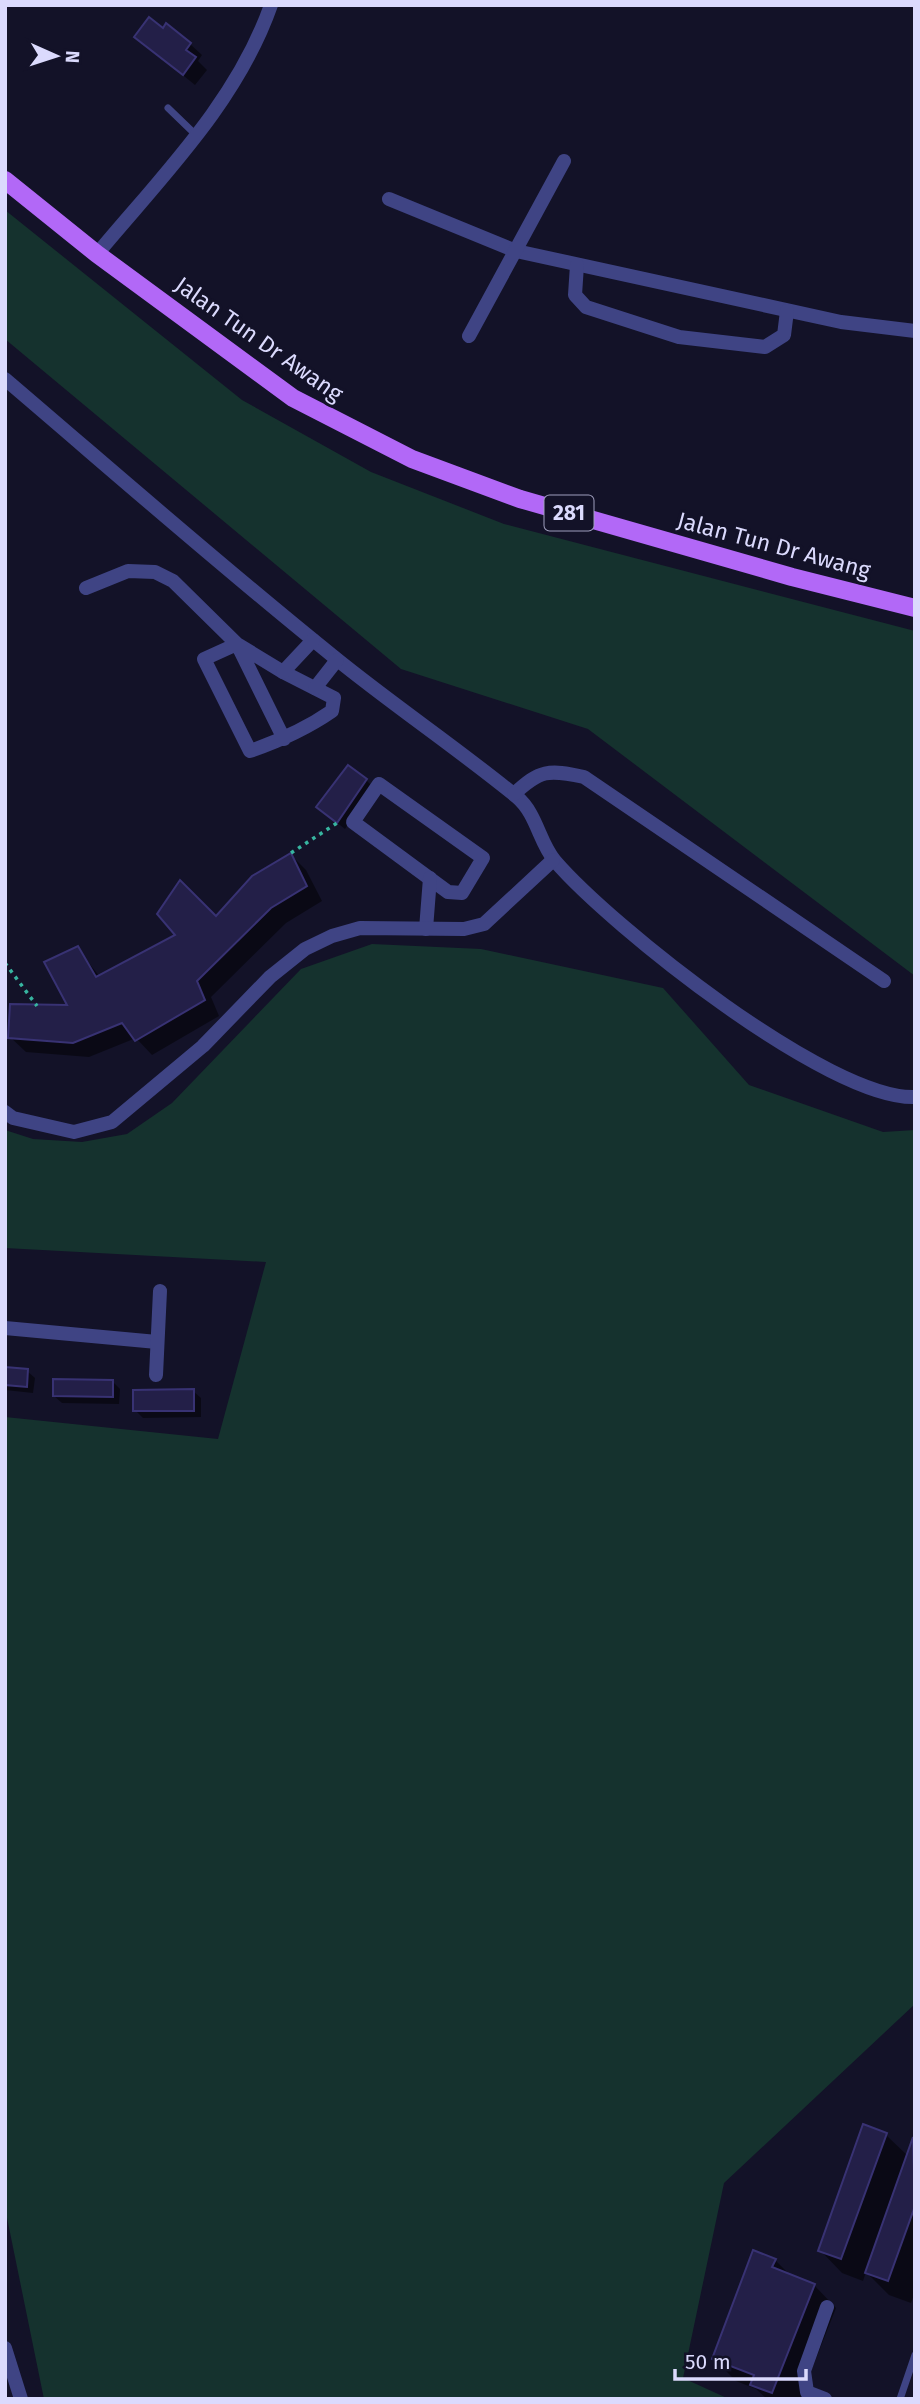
<svg xmlns="http://www.w3.org/2000/svg" width="920" height="2404" font-family="'Fira Sans',sans-serif">
  <style>
    .green { fill: #15322e }
    .shadow { fill: #0007 }
    .building { fill: #231f48; stroke: #383273; stroke-width: 2 }
    .lines { fill: none; stroke-linecap: round; stroke-linejoin: round }
    .path { stroke: #37b5a0; stroke-width: 3.5; stroke-dasharray: 3.5 5; stroke-linecap: butt }
    .service { stroke: #3f4484; stroke-width: 7 }
    .minor { stroke: #3f4484; stroke-width: 14 }
    .tertiary { stroke: #3f4484; stroke-width: 14 }
    .primary { stroke: #b268f7; stroke-width: 18 }
    .labels { text-anchor: middle; stroke-width: 6; stroke-linejoin: round; paint-order: stroke }
    .shield { fill: #131228; stroke: #9f9ebd; stroke-width: 2 }
    .shield-label { font-size: 21px; font-weight: bold; fill: #dbdafd }
    .street-label { font-size: 23px; fill: #dbdafd; stroke: #131228 }
  </style>
  <rect width="100%" height="100%" fill="#131228"/>
  <g class="green">
    <polygon points="5,210 242,400 371,472 504,524 915,631 915,976 588,729 401,669 5,339"/>
    <polygon points="372,944 481,949 663,988 749,1085 883,1132 915,1130 915,2004 724,2183 683,2378 729,2399 44,2399 5,2208 5,1417 218,1439 266,1262 5,1248 5,1130 33,1139 82,1142 127,1134 172,1103 301,969"/>
  </g>
  <g class="shadow">
    <polygon points="163,30 190,44 202,55 198,61 207,70 195,85 136,37"/>
    <polygon points="366,780 373,787 345,829 326,814"/>
    <polygon points="291,855 306,870 322,901 286,923 211,997 219,1016 152,1055 136,1038 89,1057 26,1052 10,1037 70,1006 77,948 100,977 216,919"/>
    <polygon points="5,1369 27,1371 35,1378 33,1393 5,1390"/>
    <polygon points="112,1381 120,1389 119,1404 62,1403 54,1396"/>
    <polygon points="193,1391 201,1398 201,1417 143,1418 135,1410"/>
    <polygon points="886,2135 908,2156 910,2148 915,2150 915,2292 911,2303 889,2295 866,2272 863,2281 842,2273 820,2250"/>
    <polygon points="775,2260 791,2276 814,2285 836,2308 800,2399 767,2399 756,2389 736,2381 714,2359"/>
  </g>
  <g class="building">
    <polygon points="149,17 163,28 166,23 191,43 186,50 196,57 183,75 134,37"/>
    <polygon points="348,765 367,779 337,823 316,807"/>
    <polygon points="291,853 307,886 271,908 197,981 205,1000 135,1041 122,1023 73,1043 8,1038 10,1004 67,1005 44,962 78,946 96,977 175,935 157,914 180,880 216,916 252,876"/>
    <polygon points="5,1367 28,1369 27,1387 5,1385"/>
    <polygon points="53,1379 113,1380 113,1397 53,1396"/>
    <polygon points="194,1389 194,1411 133,1411 133,1390"/>
    <polygon points="863,2124 887,2133 841,2259 818,2251"/>
    <polygon points="913,2137 915,2206 888,2281 865,2273"/>
    <polygon points="753,2250 776,2259 772,2267 815,2284 772,2393 750,2385 754,2375 712,2359"/>
  </g>
  <g class="lines">
    <g class="path">
      <polyline points="291,853 337,823"/>
      <polyline points="5,963 37,1006"/>
    </g>
    <g class="service">
      <polyline points="168,108 196,135"/>
      <polyline points="900,2399 915,2355"/>
    </g>
    <g class="minor">
      <polyline points="389,199 516,251 841,322 915,331"/>
      <path d="M97,254c65,-78 140,-152 174,-249"/>
      <polyline points="577,265 575,295 586,307 679,337 765,347 784,335 787,311"/>
      <polyline points="469,336 564,161"/>
      <path d="M5,379c109,93 217,188 329,278 59,48 123,91 183,140 20,17 22,45 38,64 57,66 274,239 360,236"/>
      <path d="M86,588l42,-17 27,1 18,9 64,63 46,28 51,26 -2,13c-26,18 -53,30 -82,40l-46,-92 33,-15 47,95"/>
      <polyline points="283,672 313,640"/>
      <polyline points="315,688 337,660"/>
      <polygon points="379,784 483,858 462,893 448,892 353,822"/>
      <path d="M514,794c26,-24 34,-25 70,-17l300,204"/>
      <polyline points="426,929 430,878"/>
      <polyline points="5,1112 13,1118 74,1132 112,1122 203,1046 270,977 305,949 332,936 360,928 464,929 484,924 553,860"/>
      <polyline points="5,1328 157,1342"/>
      <polyline points="156,1375 160,1291"/>
      <polyline points="825,2399 807,2392 804,2371 827,2307"/>
    </g>
    <polyline class="tertiary" points="5,2348 21,2399"/>
    <polyline class="primary" points="5,180 97,254 293,398 412,459 520,499 792,577 915,608"/>
  </g>
  <g class="labels">
    <rect class="shield" x="544.5" y="495.5" width="49" height="35" rx="5"/>
    <g class="shield-label">
      <text x="569" y="520">281</text>
    </g>
    <g class="street-label">
      <text transform="translate(259 339) rotate(35)" y="8">Jalan Tun Dr Awang</text>
      <text transform="translate(774 545) rotate(15)" y="8">Jalan Tun Dr Awang</text>
    </g>
  </g>
  <rect width="920" height="2404" fill="none" stroke="#dbdafd" stroke-width="14"/>
  <g transform="translate(56 56) rotate(93)" stroke="#131228" stroke-width="5" paint-order="stroke">
  <path d="M0-5L12 26L0 18L-12 26Z" fill="#dbdafd"/>
  <text y="-10" font-size="19" font-weight="bold" text-anchor="middle" fill="#dbdafd">N</text>
  </g>
  <path d="M675 2369v10h131v-10" fill="none" stroke="#dbdafd" stroke-width="3.5"/>
  <text x="685" y="2369" font-size="21" fill="#dbdafd" stroke="#131228" stroke-width="5" paint-order="stroke">50 m</text>
</svg>
